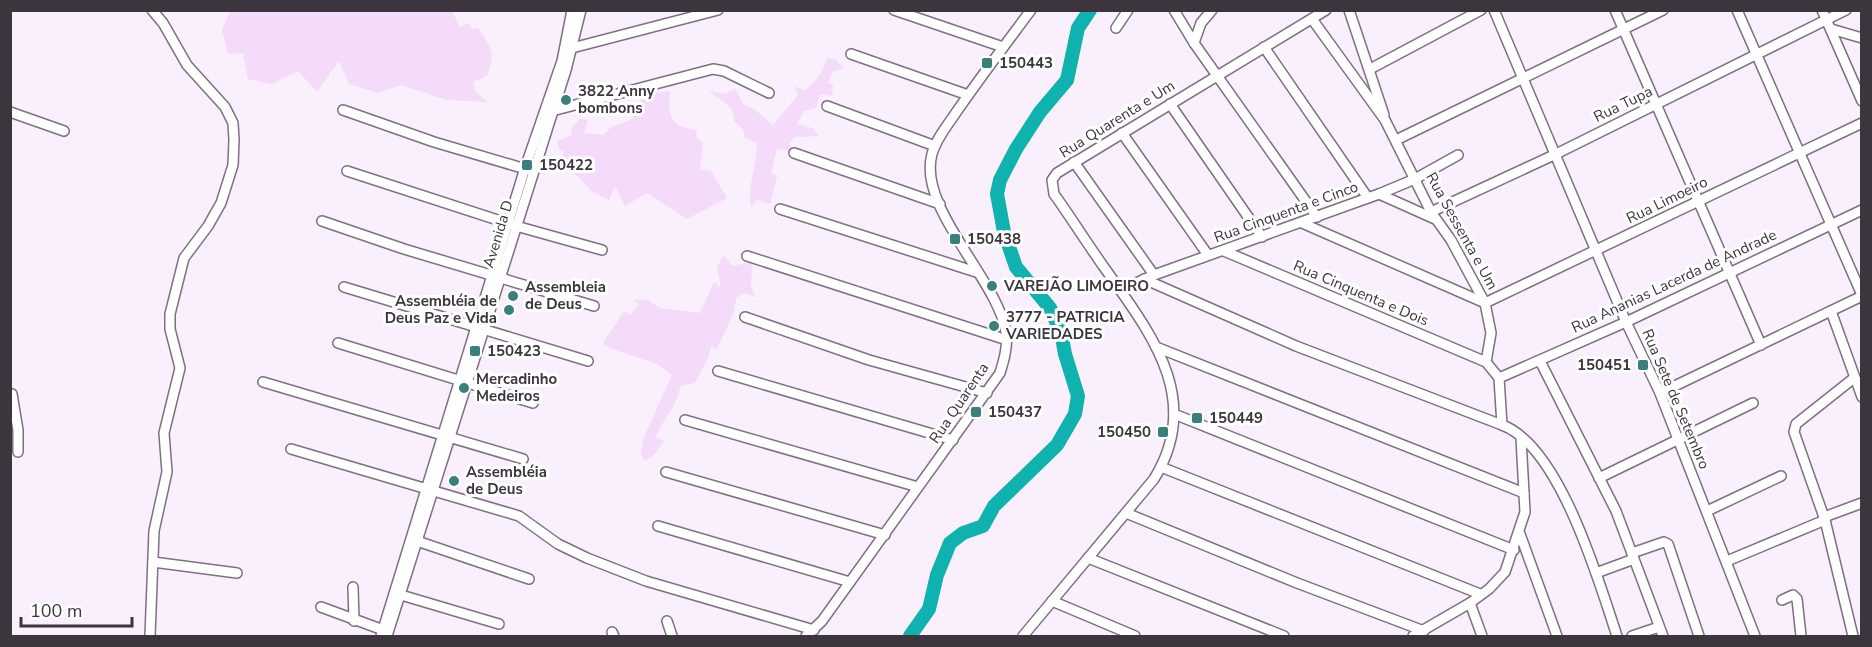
<svg xmlns="http://www.w3.org/2000/svg" width="1872" height="647" font-family="'Nunito Sans',sans-serif">
  <style>
    .green { fill: #f3dbf9 }
    .lines { fill: none; stroke-linecap: round; stroke-linejoin: round }
    .river { stroke: #0fb2af; stroke-width: 14 }
    .minor-casing { stroke: #7f6f83; stroke-width: 12 }
    .minor { stroke: #fff; stroke-width: 9 }
    .poi-dot { fill: #38807d; stroke: #fff; stroke-width: 2 }
    .labels { text-anchor: middle; stroke-width: 6; stroke-linejoin: round; paint-order: stroke }
    .poi-label { font-size: 15px; font-weight: bold; fill: #3c353e; stroke: #fff; text-anchor: start }
    .street-label { font-size: 15px; fill: #3c353e; stroke: #fff }
  </style>
  <rect width="100%" height="100%" fill="#faeffd"/>
  <g class="green">
    <path d="M231,10l221,1 8,16 8,-4 4,6 6,-1c14,22 18,23 9,48l-14,6 3,10 12,10 -41,-2 -46,-15 -23,8 -29,-9 -10,-23 -22,31 -19,-21 -26,13 -24,-5 -5,-26 -15,1 -6,-24z"/>
    <path d="M827,58l9,2 8,8 -11,3 -5,12 5,2 -1,11 -12,-2 -4,14 -12,3 -7,13 15,4 7,8 -24,1 -6,7 7,8 -19,-3 -6,24 6,3 -7,28 -13,-4 -6,7c-4,-23 6,-42 6,-64l-12,-5 -2,-9 -8,-7 -4,-14 -22,-17 16,3 10,-6 9,17 10,4 19,16 25,-30 -3,-9 9,5c13,-10 18,-18 23,-33z"/>
    <path d="M670,91c-1,26 -2,35 27,39l-1,6 7,7 -3,26 11,2 16,27 -40,21 -40,-26 -22,13 -10,-20 -6,14 -18,-9 -12,-14 -13,-8 -5,-8 3,-9 -5,-3 -2,-8 15,-6 -1,-7 9,-9 8,1 -4,13 20,2 7,-8 22,-8 -5,-16 15,1 -5,-9z"/>
    <path d="M724,255l8,11 20,-4 -1,25 5,10 -11,-4 -9,5 -2,14 -17,37 -6,-3 -3,12 -13,25 -15,3c-2,20 -17,32 -24,51l8,4 -9,13 -10,7 -4,-7 3,-17 28,-62 -15,-11 -45,-15 -9,-6 21,-32 6,4 9,-11 -6,-4h15l12,8 40,5 14,-31 7,6 -4,-21z"/>
  </g>
  <g class="lines">
    <polyline class="river" points="910,636 929,609 937,575 950,543 963,533 983,526 994,506 1057,445 1075,414 1078,396 1065,354 1061,332 1050,308 1016,267 1004,232 997,194 1000,180 1016,149 1040,112 1067,80 1078,28 1090,10"/>
    <defs>
      <g id="minor">
        <polyline points="894,10 1003,47"/>
        <polyline points="1174,10 1194,43"/>
        <polyline points="1212,10 1201,23 1194,43 1317,217"/>
        <polyline points="1349,10 1384,115"/>
        <polyline points="1494,10 1626,322 1660,393 1755,636"/>
        <polyline points="1615,10 1761,345"/>
        <polyline points="1737,10 1862,295"/>
        <polyline points="1822,10 1862,101"/>
        <polyline points="1312,19 1385,120 1431,212 1451,240 1485,303 1491,333 1486,362"/>
        <polyline points="1116,28 1128,10"/>
        <polyline points="1831,29 1862,38"/>
        <polyline points="1264,47 1368,198"/>
        <polyline points="572,48 718,10"/>
        <polyline points="851,54 968,95"/>
        <polyline points="1370,69 1481,10"/>
        <polyline points="1170,104 1262,237"/>
        <polyline points="827,106 935,146"/>
        <polyline points="343,110 434,142 529,170"/>
        <polyline points="552,111 713,69 724,71 769,93"/>
        <polyline points="10,112 64,131"/>
        <polyline points="1122,133 1208,255"/>
        <polyline points="1396,140 1663,10"/>
        <polyline points="794,153 940,204"/>
        <polyline points="1074,162 1154,275"/>
        <polyline points="347,171 516,226 602,250"/>
        <polyline points="1379,194 1435,219"/>
        <polyline points="780,209 976,272"/>
        <polyline points="1431,212 1556,154 1846,10"/>
        <polyline points="322,221 404,249 594,306"/>
        <polyline points="1302,223 1485,303 1862,123"/>
        <path d="M1224,251l262,111 13,16 3,47c58,21 97,157 115,211"/>
        <polyline points="747,256 1007,340"/>
        <polyline points="1144,279 1296,346 1502,425"/>
        <polyline points="344,287 588,361"/>
        <polyline points="1120,290 1154,275 1379,194 1415,179 1458,155"/>
        <polyline points="1831,311 1862,397"/>
        <polyline points="745,317 869,360 987,393"/>
        <polyline points="338,343 533,403"/>
        <polyline points="1156,347 1524,493"/>
        <polyline points="1540,361 1616,511 1663,636"/>
        <polyline points="718,371 953,440"/>
        <polyline points="1499,378 1626,322 1862,210"/>
        <polyline points="263,382 523,459"/>
        <polyline points="1660,393 1862,296"/>
        <polyline points="12,394 18,430 18,452"/>
        <polyline points="1174,414 1514,550"/>
        <polyline points="685,420 918,487"/>
        <polyline points="291,449 519,516 558,544 587,558 646,581 814,630"/>
        <polyline points="1161,467 1480,594"/>
        <polyline points="666,472 885,535"/>
        <polyline points="1599,478 1753,403"/>
        <polyline points="1707,511 1781,476"/>
        <polyline points="1126,513 1297,583 1424,631"/>
        <polyline points="1824,517 1862,503"/>
        <polyline points="658,526 850,582"/>
        <polyline points="1520,534 1557,636"/>
        <polyline points="417,541 529,579"/>
        <polyline points="1632,553 1664,542 1668,544 1699,636"/>
        <polyline points="1088,558 1284,636"/>
        <polyline points="1727,561 1825,520"/>
        <polyline points="153,562 237,573"/>
        <polyline points="1596,573 1634,559"/>
        <polyline points="353,587 354,621"/>
        <polyline points="401,595 499,624"/>
        <polyline points="1782,600 1793,595 1797,599 1801,636"/>
        <polyline points="1052,601 1135,636"/>
        <polyline points="1470,603 1482,636"/>
        <polyline points="321,607 386,631"/>
        <polyline points="667,621 672,636"/>
        <polyline points="612,632 614,636"/>
        <polyline points="150,636 154,531 167,472 164,433 180,368 170,329 170,314 184,258 208,226 221,203 233,165 234,140 233,123 225,107 187,65 163,23 152,10"/>
        <polyline points="381,636 525,168 562,61 572,10"/>
        <polyline points="387,636 566,70 581,10"/>
        <path d="M806,636l16,-15 178,-248c4,-13 8,-27 6,-41 -8,-52 -89,-124 -74,-178 4,-15 15,-28 23,-40 24,-35 50,-69 76,-104"/>
        <path d="M1023,636l131,-157c49,-79 -2,-144 -48,-209 -18,-25 -34,-51 -52,-76l-2,-14 5,-7 269,-163"/>
        <polyline points="1413,636 1470,603 1489,589 1505,572 1525,512 1521,438"/>
        <polyline points="1632,636 1659,627"/>
        <polyline points="1853,636 1825,520 1794,432 1796,424 1854,378"/>
      </g>
    </defs>
    <use href="#minor" class="minor-casing"/>
    <use href="#minor" class="minor"/>
  </g>
  <g class="poi-dot">
    <rect x="981" y="57" width="12" height="12" rx="3"/>
    <circle cx="566" cy="100" r="6"/>
    <rect x="521" y="159" width="12" height="12" rx="3"/>
    <rect x="949" y="233" width="12" height="12" rx="3"/>
    <circle cx="992" cy="286" r="6"/>
    <circle cx="513" cy="296" r="6"/>
    <circle cx="509" cy="310" r="6"/>
    <circle cx="994" cy="326" r="6"/>
    <rect x="469" y="345" width="12" height="12" rx="3"/>
    <rect x="1637" y="359" width="12" height="12" rx="3"/>
    <circle cx="464" cy="388" r="6"/>
    <rect x="970" y="406" width="12" height="12" rx="3"/>
    <rect x="1191" y="412" width="12" height="12" rx="3"/>
    <rect x="1157" y="426" width="12" height="12" rx="3"/>
    <circle cx="454" cy="481" r="6"/>
  </g>
  <g class="labels">
    <g class="poi-label">
      <text x="999" y="68">150443</text>
      <text x="578" y="96">3822 Anny<tspan x="578" dy="17">bombons</tspan></text>
      <text x="539" y="170">150422</text>
      <text x="967" y="244">150438</text>
      <text x="1004" y="291">VAREJÃO LIMOEIRO</text>
      <text x="525" y="292">Assembleia<tspan x="525" dy="17">de Deus</tspan></text>
      <text x="497" y="306" text-anchor="end">Assembléia de<tspan x="497" dy="17">Deus Paz e Vida</tspan></text>
      <text x="1006" y="322">3777 - PATRICIA<tspan x="1006" dy="17">VARIEDADES</tspan></text>
      <text x="487" y="356">150423</text>
      <text x="1631" y="370" text-anchor="end">150451</text>
      <text x="476" y="384">Mercadinho<tspan x="476" dy="17">Medeiros</tspan></text>
      <text x="988" y="417">150437</text>
      <text x="1209" y="423">150449</text>
      <text x="1151" y="437" text-anchor="end">150450</text>
      <text x="466" y="477">Assembléia<tspan x="466" dy="17">de Deus</tspan></text>
    </g>
    <g class="street-label">
      <text transform="translate(1623 104) rotate(-26)" y="5">Rua Tupa</text>
      <text transform="translate(1117 119) rotate(-32)" y="5">Rua Quarenta e Um</text>
      <text transform="translate(1667 200) rotate(-26)" y="5">Rua Limoeiro</text>
      <text transform="translate(1286 212) rotate(-20)" y="5">Rua Cinquenta e Cinco</text>
      <text transform="translate(1462 231) rotate(61)" y="5">Rua Sessenta e Um</text>
      <text transform="translate(498 234) rotate(-73)" y="5">Avenida D</text>
      <text transform="translate(1674 281) rotate(-25)" y="5">Rua Ananias Lacerda de Andrade</text>
      <text transform="translate(1361 293) rotate(23)" y="5">Rua Cinquenta e Dois</text>
      <text transform="translate(1676 399) rotate(67)" y="5">Rua Sete de Setembro</text>
      <text transform="translate(959 403) rotate(-56)" y="5">Rua Quarenta</text>
    </g>
  </g>
  <rect width="1872" height="647" fill="none" stroke="#3c353e" stroke-width="24"/>
  <path d="M21 617v9h111v-9" fill="none" stroke="#3c353e" stroke-width="3"/>
  <text x="30" y="617" font-size="18" fill="#3c353e" stroke="#ffffff" stroke-width="4.5" paint-order="stroke">100 m</text>
</svg>
